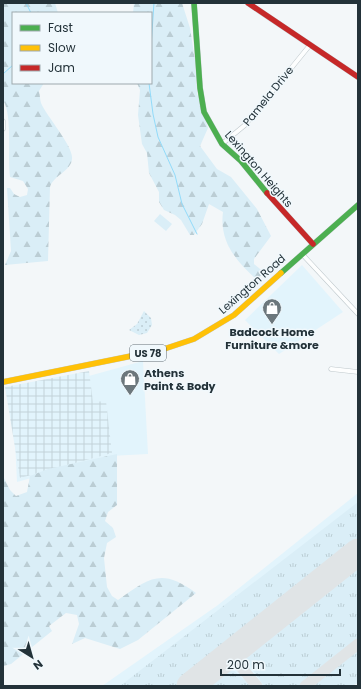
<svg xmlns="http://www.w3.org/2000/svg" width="361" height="689" font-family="Poppins,sans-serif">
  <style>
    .built { fill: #e2f4fc }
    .industrial { fill: url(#industrial-grid) }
    .grass { fill: url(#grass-tufts) }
    .forest { fill: url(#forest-firs) }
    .park { fill: url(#park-dots) }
    .pitch { fill: #daeef7 }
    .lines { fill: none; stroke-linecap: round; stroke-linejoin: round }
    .stream { stroke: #92dbfa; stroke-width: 1 }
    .taxiway { stroke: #e0e4e6; stroke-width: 11 }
    .runway { stroke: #e0e4e6; stroke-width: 27 }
    .street-casing { stroke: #bfc8cc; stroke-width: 5 }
    .fast-casing { stroke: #bfc8cc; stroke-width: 6 }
    .slow-casing { stroke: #bfc8cc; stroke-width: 6 }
    .jam-casing { stroke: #bfc8cc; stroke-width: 6 }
    .street { stroke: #fdfefe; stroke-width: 4 }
    .fast { stroke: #4caf50; stroke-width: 5.5 }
    .slow { stroke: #ffc107; stroke-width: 5.5 }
    .jam { stroke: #c62828; stroke-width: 5.5 }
    .labels { text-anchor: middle; stroke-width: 3; stroke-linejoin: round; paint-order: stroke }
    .shield { fill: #f0f8fc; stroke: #606d74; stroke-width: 1 }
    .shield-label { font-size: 10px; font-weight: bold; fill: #233239 }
    .street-label { font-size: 11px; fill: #233239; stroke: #f0f8fc }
    .poi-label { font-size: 11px; font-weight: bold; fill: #233239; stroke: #f0f8fc }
  </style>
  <defs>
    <pattern id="industrial-grid" width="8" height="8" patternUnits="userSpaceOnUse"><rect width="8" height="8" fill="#e2f4fc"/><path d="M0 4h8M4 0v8" fill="none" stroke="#c2d2d9"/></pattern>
    <pattern id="grass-tufts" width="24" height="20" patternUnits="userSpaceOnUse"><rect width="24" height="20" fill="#daeef7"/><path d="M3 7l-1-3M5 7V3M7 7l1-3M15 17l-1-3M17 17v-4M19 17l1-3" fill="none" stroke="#bbcdd4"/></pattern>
    <pattern id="forest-firs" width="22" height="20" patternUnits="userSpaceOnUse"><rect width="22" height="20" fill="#daeef7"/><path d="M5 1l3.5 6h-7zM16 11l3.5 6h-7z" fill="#bbcdd4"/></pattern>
    <pattern id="park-dots" width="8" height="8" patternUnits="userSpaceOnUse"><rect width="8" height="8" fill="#daeef7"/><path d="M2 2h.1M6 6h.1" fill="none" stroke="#bbcdd4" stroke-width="1.8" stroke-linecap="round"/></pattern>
  </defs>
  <rect width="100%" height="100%" fill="#f3f7f9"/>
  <g class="built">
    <polygon points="302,265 343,312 279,354 245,320"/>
    <polygon points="143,361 148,454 110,456 17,482 13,397"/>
    <polygon points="358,493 358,660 325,686 102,686 218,605"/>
  </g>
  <polygon class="industrial" points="89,371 93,402 106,401 112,453 20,478 5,387"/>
  <g class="grass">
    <polygon points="358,502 358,539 175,686 120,686"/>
    <polygon points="358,564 358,638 298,686 264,686 252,669 245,654"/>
    <polygon points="358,650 358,683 352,686 313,686"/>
    <polygon points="230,667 251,686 204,686 227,668"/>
  </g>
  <g class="forest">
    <path d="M3,3h52l3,10h-45v70h31l-5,8c1,4 1,9 2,12 6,14 33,44 31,56 -1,12 -18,16 -22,28l-2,74 -43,4 6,-14 -4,-63h3l4,6 6,3 7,-2 1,-6 -5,-8 -13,-4c-3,-20 3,-61 -7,-77z"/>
    <path d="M134,3h48l8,25 5,32 2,33 11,35 -8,18 17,23 14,8 26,32 14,27 -17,23v5l11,9 -9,6c-20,-18 -37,-38 -33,-67l-14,-8 -7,20 -8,11h-4l-9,-15 -6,-5 -11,-5 -5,-8v-10l-10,-19 -2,-20 -5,-9 -4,-29 2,-25 -3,-7h14v-70h-18z"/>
    <path d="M117,454v51l-9,7 -3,9 8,7 3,9 -9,6 -3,15 3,29 5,9 6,4c32,-23 44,-32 78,-7l-58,47 -18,9 -35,-11 -13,6 7,-20 -2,-9 -11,-2 -17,13 3,5 -41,33 -8,2v-190l7,14 6,6 11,-4 3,-16 18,-7z"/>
  </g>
  <polygon class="park" points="144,311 151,318 152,325 147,333 139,335 129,330 137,324"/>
  <polygon class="pitch" points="160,214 172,224 166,231 154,221"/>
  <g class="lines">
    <g class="stream">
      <polyline points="26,3 31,13"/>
      <polyline points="151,46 154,3"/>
      <polyline points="3,74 13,65"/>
      <polyline points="149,83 153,114 158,137 175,175 182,204 197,234"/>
    </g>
    <g class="taxiway">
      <polyline points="230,654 257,686"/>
      <polyline points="305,686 358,644"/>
    </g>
    <polyline class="runway" points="190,686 358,552"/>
    <defs>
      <g id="street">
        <polyline points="3,129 3,121"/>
        <polyline points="222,144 245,125 310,45"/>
        <polyline points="302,254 358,314"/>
        <polyline points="331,369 358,372"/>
      </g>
      <g id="fast">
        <polyline points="194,3 200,88 204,112 222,144 241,161 267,193"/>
        <polyline points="281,273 358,205"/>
      </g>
      <polyline id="slow" points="3,382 161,350 194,339 234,315 281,273"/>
      <g id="jam">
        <polyline points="248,3 358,77"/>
        <polyline points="267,193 313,244"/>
      </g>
    </defs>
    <use href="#street" class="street-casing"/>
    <use href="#fast" class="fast-casing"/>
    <use href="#slow" class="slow-casing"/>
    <use href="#jam" class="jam-casing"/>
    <use href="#street" class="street"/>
    <use href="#fast" class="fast"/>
    <use href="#slow" class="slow"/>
    <use href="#jam" class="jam"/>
  </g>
  <defs>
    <symbol id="shop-pin" viewBox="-11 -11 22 30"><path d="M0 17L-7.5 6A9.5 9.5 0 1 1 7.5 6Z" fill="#6c777c" stroke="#f0f8fc"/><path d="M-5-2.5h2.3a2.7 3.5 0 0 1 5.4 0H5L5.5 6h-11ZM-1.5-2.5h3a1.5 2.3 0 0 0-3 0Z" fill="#fff"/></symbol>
  </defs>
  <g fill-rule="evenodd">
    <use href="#shop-pin" x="261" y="297" width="22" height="30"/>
    <use href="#shop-pin" x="119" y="368" width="22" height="30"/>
  </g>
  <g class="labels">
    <rect class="shield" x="130" y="345" width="36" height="16" rx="3"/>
    <g class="shield-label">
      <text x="148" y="357">US 78</text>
    </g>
    <g class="street-label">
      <text transform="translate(268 96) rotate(-51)" y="4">Pamela Drive</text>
      <text transform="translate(259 169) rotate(49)" y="4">Lexington Heights</text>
      <text transform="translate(252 284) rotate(-41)" y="4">Lexington Road</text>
    </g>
    <g class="poi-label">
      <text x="272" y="336">Badcock Home<tspan x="272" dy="13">Furniture &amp;more</tspan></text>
      <text x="144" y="377" text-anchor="start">Athens<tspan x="144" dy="13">Paint &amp; Body</tspan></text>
    </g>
  </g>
  <rect width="361" height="689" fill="none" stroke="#233239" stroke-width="8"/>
  <rect x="12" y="12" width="140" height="72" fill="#f0f8fc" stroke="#9ea9ae"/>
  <rect x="20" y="25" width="20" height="6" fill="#4caf50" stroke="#9ea9ae"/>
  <text x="48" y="32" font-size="12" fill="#233239">Fast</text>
  <rect x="20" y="45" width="20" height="6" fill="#ffc107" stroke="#9ea9ae"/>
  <text x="48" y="52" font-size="12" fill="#233239">Slow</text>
  <rect x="20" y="65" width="20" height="6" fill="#c62828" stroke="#9ea9ae"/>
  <text x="48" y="72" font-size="12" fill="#233239">Jam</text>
  <g transform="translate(32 657) rotate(143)" stroke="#f0f8fc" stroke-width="3" paint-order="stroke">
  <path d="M0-3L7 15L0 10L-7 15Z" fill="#233239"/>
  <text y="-6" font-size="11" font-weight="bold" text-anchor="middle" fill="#233239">N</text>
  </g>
  <path d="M221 669v6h119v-6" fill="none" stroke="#233239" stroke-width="2"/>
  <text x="227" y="669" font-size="12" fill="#233239" stroke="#f0f8fc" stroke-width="3" paint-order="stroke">200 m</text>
</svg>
